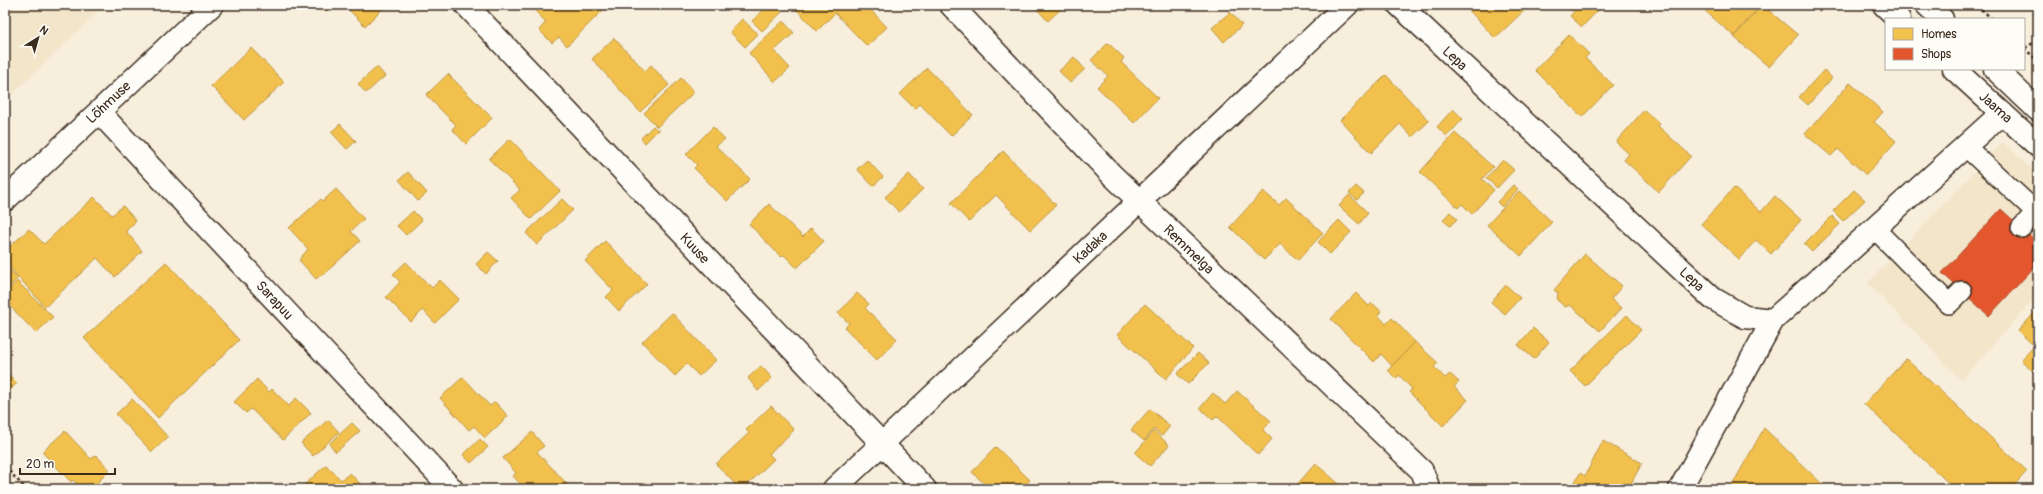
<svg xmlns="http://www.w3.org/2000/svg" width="2043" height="494" font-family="Pangolin,sans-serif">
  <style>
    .built { fill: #f2e5c9 }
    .homes { fill: #f2c14e; stroke: #bb9440 }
    .shops { fill: #e4572e; stroke: #b14a29 }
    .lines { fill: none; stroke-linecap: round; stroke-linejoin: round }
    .lane-casing { stroke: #3b2a1e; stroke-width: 22 }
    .street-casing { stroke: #3b2a1e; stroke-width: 25 }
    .secondary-casing { stroke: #3b2a1e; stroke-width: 25 }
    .path { stroke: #3b2a1e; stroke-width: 2.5; stroke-dasharray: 3 3; stroke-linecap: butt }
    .lane { stroke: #fdfcf7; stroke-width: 19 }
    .street { stroke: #fdfcf7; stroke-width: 22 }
    .secondary { stroke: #fdfcf7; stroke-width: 22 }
    .labels { text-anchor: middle; stroke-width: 4; stroke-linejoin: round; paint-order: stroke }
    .street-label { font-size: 14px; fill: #3b2a1e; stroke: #fdfcf7 }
  </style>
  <rect width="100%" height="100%" fill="#f7eedc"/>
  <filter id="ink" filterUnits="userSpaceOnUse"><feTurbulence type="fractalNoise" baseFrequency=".025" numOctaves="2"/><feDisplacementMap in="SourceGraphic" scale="8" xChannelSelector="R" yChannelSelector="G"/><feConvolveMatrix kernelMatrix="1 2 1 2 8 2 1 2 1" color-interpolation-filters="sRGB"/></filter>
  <g filter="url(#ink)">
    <g class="built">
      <polygon points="5,5 105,5 5,101"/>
      <polygon points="2003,142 2038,175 2038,295 1961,380 1868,283"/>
    </g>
    <g class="homes">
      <polygon points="318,5 332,5 325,12"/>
      <polygon points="344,5 386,5 365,26"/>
      <polygon points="529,5 603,5 606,7 567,46 559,37 552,43 539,30 546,22"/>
      <polygon points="769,5 775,5 782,12 762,31 752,21"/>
      <polygon points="792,5 866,5 887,27 867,46 835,13 817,31"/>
      <polygon points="1033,5 1065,5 1048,21"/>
      <polygon points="1464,5 1530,5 1495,38"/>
      <polygon points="1565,5 1578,5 1572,11"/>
      <polygon points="1580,5 1601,5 1602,6 1582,27 1570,16"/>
      <polygon points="1706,5 1757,5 1759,7 1734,36 1703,9"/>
      <polygon points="1762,5 1798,35 1769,67 1734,37"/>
      <polygon points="1230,12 1242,25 1224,42 1212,28"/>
      <polygon points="742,19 758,34 745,47 730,32"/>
      <polygon points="783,21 794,33 774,51 790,68 775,82 749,53"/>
      <polygon points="1569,35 1589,54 1585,58 1613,85 1582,117 1535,70"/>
      <polygon points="614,38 645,71 651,65 669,85 640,112 592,59"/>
      <polygon points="1108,43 1124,58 1121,62 1158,98 1134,123 1097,87 1108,76 1091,60"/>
      <polygon points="251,48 284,82 244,120 211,86"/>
      <polygon points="1074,57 1085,69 1070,83 1059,71"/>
      <polygon points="377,67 385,76 366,93 358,84"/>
      <polygon points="927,68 973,115 951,136 920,104 915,109 900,94"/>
      <polygon points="1824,70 1832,78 1808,105 1799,97"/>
      <polygon points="448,74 492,118 466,144 452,129 456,125 426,95"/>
      <polygon points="1386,75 1429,121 1412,137 1400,124 1371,153 1340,120"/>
      <polygon points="681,78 694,92 657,127 644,113"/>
      <polygon points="1850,83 1883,112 1874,122 1896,141 1866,175 1838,149 1831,156 1805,134"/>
      <polygon points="1453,109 1463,119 1447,136 1437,127"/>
      <polygon points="1644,110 1660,124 1658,126 1691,156 1659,192 1624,160 1629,154 1616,142"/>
      <polygon points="340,124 356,141 347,149 331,132"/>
      <polygon points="653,126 657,130 659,129 645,143 641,138"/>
      <polygon points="713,127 725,139 716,146 750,179 727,201 694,168 697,165 686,154"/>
      <polygon points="1455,133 1493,167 1482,179 1494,190 1472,214 1462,204 1458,208 1420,172"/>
      <polygon points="510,139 560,191 531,219 511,198 520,190 489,159"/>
      <polygon points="1003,151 1056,205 1030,230 996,195 969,222 951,203"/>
      <polygon points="867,160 883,177 873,186 857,169"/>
      <polygon points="1503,160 1514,170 1497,188 1486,178"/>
      <polygon points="408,172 427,193 418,201 399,180"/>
      <polygon points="909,174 923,189 899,212 885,197"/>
      <polygon points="1513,185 1518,189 1502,207 1497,202"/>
      <polygon points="1356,186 1364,193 1357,200 1349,193"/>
      <polygon points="1734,188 1761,212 1775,196 1801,220 1771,254 1756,240 1739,259 1701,224"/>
      <polygon points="336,189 364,219 351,231 360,241 323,275 322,274 316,279 299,260 308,249 289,228 321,199 323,201"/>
      <polygon points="1854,190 1865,200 1843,221 1833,211"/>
      <polygon points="1263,191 1279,205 1286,198 1323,233 1298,260 1280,244 1264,260 1230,227"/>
      <polygon points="1519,191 1552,222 1521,256 1487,225"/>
      <polygon points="1349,195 1368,213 1359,224 1339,206"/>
      <polygon points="94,197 112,215 123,206 136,221 126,231 142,251 115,277 97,258 45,307 5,262 5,251 29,229 44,244"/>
      <polygon points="562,199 573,210 537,245 526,233"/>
      <polygon points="769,204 803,237 811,228 824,241 797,268 784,255 781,257 749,224"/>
      <polygon points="413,211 422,220 406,235 397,226"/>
      <polygon points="1450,212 1457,219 1450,226 1443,220"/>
      <polygon points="1832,216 1840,224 1812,252 1804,244"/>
      <polygon points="1339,220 1351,232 1330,254 1318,242"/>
      <polygon points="605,241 647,284 619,311 606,297 613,290 585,261"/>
      <polygon points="488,252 498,261 486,274 476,264"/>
      <polygon points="1585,254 1622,286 1611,299 1621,308 1600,331 1570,305 1565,307 1557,300 1558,293 1554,290"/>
      <polygon points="166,262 239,340 158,418 84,338"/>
      <polygon points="406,262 432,288 440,280 459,299 435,323 423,310 411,322 386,297 400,282 393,274"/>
      <polygon points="5,265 18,278 6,290 5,289"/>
      <polygon points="17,281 53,317 36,333 5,301 5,293"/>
      <polygon points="1506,285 1520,298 1505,314 1491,302"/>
      <polygon points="857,293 869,304 865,308 897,339 877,360 845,328 849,323 838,313"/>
      <polygon points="1356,293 1369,306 1372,303 1381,311 1378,315 1386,324 1392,318 1415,342 1392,366 1381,354 1374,362 1331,319"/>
      <polygon points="1145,304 1193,348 1166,379 1117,335"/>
      <polygon points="2038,309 2038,337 2032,344 2018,331"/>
      <polygon points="672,313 716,360 699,376 687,364 675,376 642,342"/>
      <polygon points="1627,315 1641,330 1585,386 1570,371"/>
      <polygon points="1533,328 1549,342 1534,359 1518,345"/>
      <polygon points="1415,342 1438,363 1434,367 1445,378 1450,374 1459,382 1454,387 1468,400 1443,426 1409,392 1412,389 1399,375 1396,379 1388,370"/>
      <polygon points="2038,342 2038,376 2021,360"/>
      <polygon points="1198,353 1209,363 1188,384 1177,374"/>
      <polygon points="1906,359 2027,471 2011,489 1955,489 1864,404"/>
      <polygon points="761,366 772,378 758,391 748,378"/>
      <polygon points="5,371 17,383 5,395"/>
      <polygon points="463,377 490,406 495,402 508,416 485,438 474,426 469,430 440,398"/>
      <polygon points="257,379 269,392 272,389 289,406 296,398 311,413 283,440 251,409 246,413 234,402"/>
      <polygon points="1237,391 1271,421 1263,430 1272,439 1258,455 1217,416 1213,420 1200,408 1213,393 1225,404"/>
      <polygon points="132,399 168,437 152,452 116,414"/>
      <polygon points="771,406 794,430 769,454 774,459 743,489 740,489 716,464 749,433 746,430"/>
      <polygon points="1150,409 1170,426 1162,436 1154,429 1144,441 1131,430"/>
      <polygon points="328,420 339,432 313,456 301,443"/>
      <polygon points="352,423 360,431 336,452 329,444"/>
      <polygon points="1764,428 1827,489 1730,489"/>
      <polygon points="65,431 91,459 96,455 110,470 91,489 82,489 73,480 71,482 42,452"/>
      <polygon points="1154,431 1169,445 1150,466 1135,453"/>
      <polygon points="532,432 544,446 537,452 567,484 562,489 525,489 513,476 516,473 503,458"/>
      <polygon points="480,439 488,447 471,463 463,455"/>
      <polygon points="1603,441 1642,463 1628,489 1571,489 1580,473 1585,476"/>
      <polygon points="996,447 1030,480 1021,489 990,489 972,472"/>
      <polygon points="1316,463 1317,465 1345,489 1293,489"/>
      <polygon points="326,465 341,480 350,473 365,489 300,489"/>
    </g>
    <polygon class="shops" points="2001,209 2038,243 2038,263 1989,316 1942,273"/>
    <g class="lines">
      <defs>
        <g id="lane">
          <polyline points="1965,146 2036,212 2021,228"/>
          <polyline points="1874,228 1949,304 1962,291"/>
        </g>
        <g id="street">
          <polyline points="466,5 925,489"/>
          <polyline points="951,5 1112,175 1422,471 1429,489"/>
          <polyline points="1399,5 1712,298 1745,317 1773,320 2002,113"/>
          <polyline points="99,112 452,489"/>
          <polyline points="5,200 212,5"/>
          <polyline points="834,489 1347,5"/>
          <polyline points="1680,489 1773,320"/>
        </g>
        <g id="secondary">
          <polyline points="1884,5 1899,19"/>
          <polyline points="1927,5 1942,19"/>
          <polyline points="1954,69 2038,146"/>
          <polyline points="1995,69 2038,110"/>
        </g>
      </defs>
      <use href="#lane" class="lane-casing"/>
      <use href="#street" class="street-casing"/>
      <use href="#secondary" class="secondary-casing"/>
      <g class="path">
        <polyline points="1977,5 1992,19"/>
        <polyline points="2024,48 2038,61"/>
        <polyline points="2025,48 2038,40"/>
        <polyline points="5,467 26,489"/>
      </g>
      <use href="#lane" class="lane"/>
      <use href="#street" class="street"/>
      <use href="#secondary" class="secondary"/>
    </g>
  </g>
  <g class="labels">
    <g class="street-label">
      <text transform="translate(1455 58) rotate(43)" y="5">Lepa</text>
      <text transform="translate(108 102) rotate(-43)" y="5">Lõhmuse</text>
      <text transform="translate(1996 107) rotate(42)" y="5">Jaama</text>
      <text transform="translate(1090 247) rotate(-43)" y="5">Kadaka</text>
      <text transform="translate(695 248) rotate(47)" y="5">Kuuse</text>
      <text transform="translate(1189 249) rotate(44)" y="5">Remmelga</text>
      <text transform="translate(1692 279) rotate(43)" y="5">Lepa</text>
      <text transform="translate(275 300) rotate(47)" y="5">Sarapuu</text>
    </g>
  </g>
  <rect width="2043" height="494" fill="none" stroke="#fdfcf7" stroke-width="20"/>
  <rect x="10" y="10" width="2023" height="474" fill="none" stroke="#3b2a1e" stroke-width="1.5" filter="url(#ink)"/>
  <rect x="1885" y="18" width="140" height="52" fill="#fdfcf7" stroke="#afa8a0"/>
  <rect x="1893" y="28" width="20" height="12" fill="#f2c14e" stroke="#afa8a0"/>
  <text x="1921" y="38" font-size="12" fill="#3b2a1e">Homes</text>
  <rect x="1893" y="48" width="20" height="12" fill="#e4572e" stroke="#afa8a0"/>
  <text x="1921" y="58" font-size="12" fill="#3b2a1e">Shops</text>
  <g transform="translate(38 38) rotate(37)" stroke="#fdfcf7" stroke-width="3" paint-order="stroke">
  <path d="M0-3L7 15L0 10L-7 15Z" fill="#3b2a1e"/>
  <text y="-6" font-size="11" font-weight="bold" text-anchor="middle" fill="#3b2a1e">N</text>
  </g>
  <path d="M20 468v6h95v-6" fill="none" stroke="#3b2a1e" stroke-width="2"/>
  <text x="26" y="468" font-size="12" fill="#3b2a1e" stroke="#fdfcf7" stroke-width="3" paint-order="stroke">20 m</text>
</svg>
